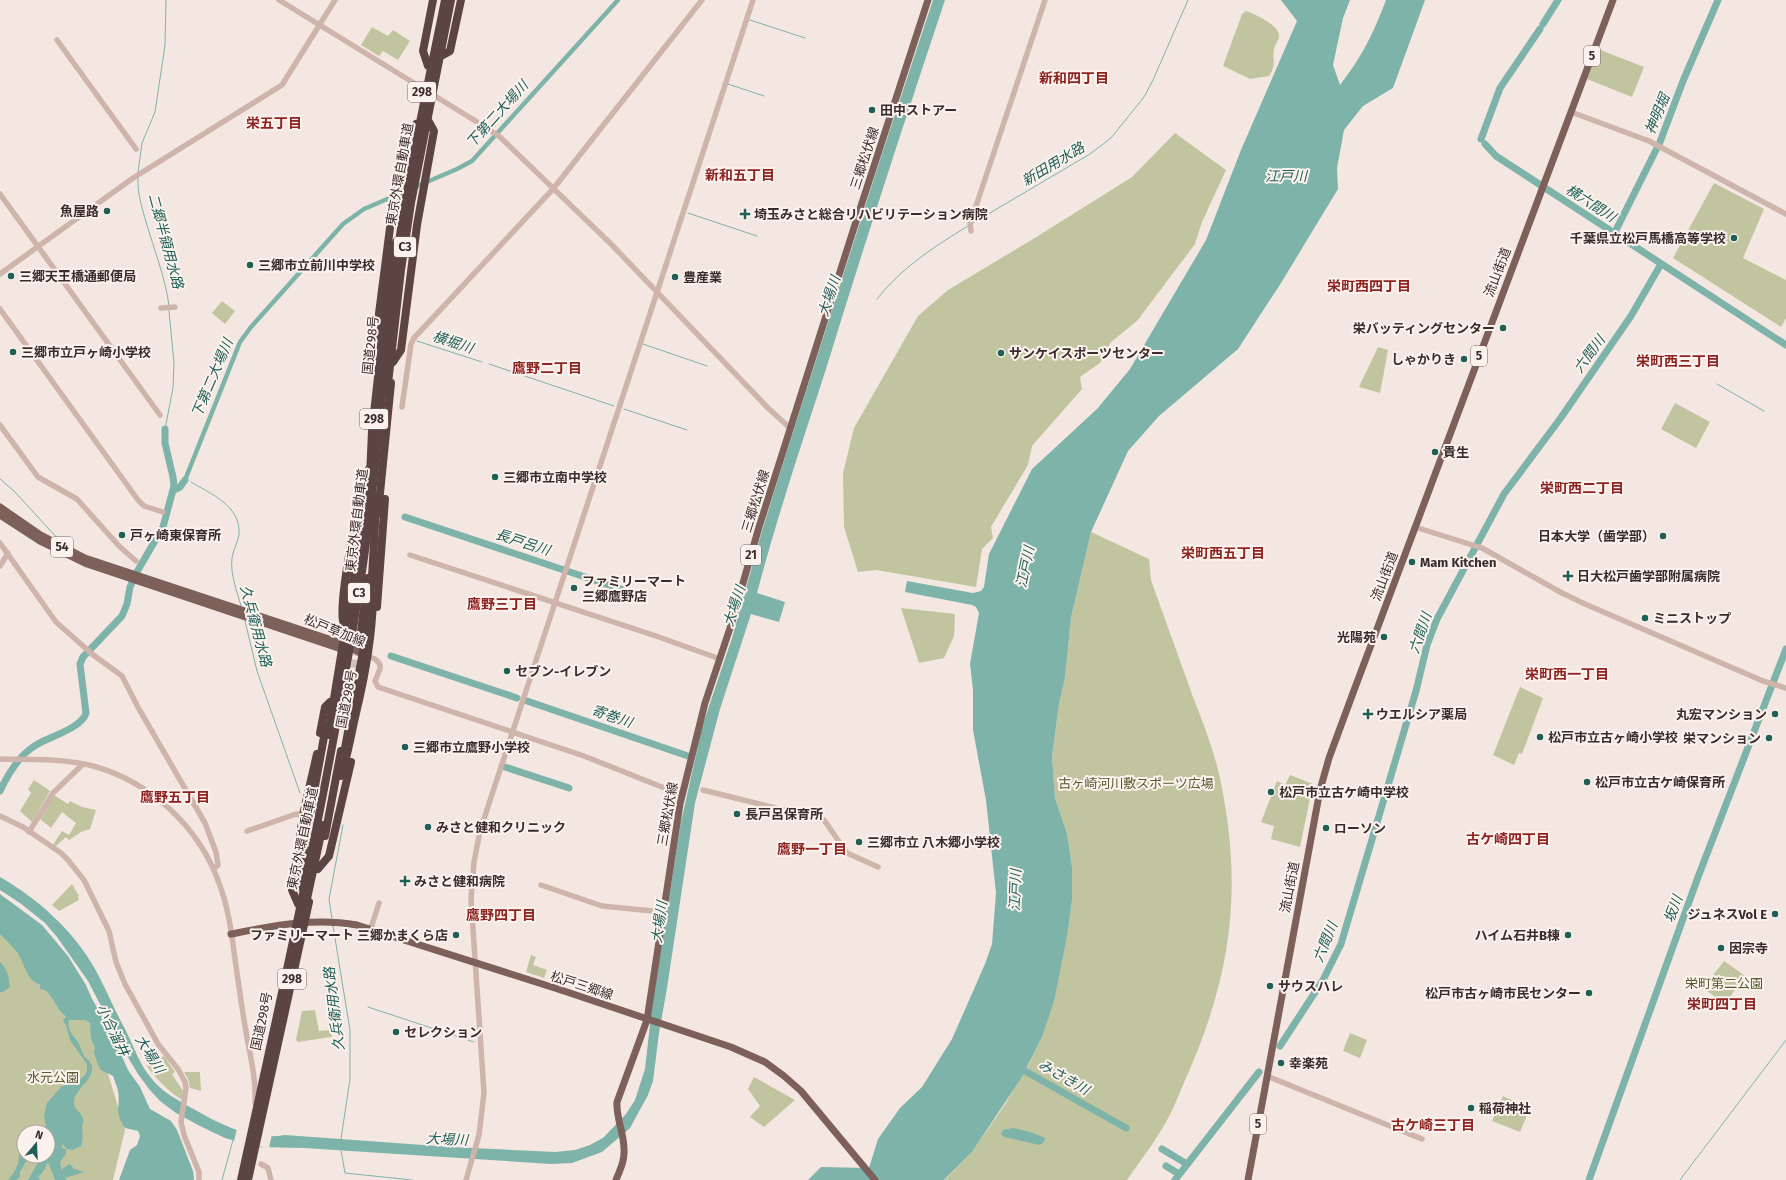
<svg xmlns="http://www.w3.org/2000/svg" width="1786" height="1180" font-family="'Fira Sans','Noto Sans JP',sans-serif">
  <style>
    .green { fill: #c0c59f; fill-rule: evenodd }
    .water { fill: #7eb3aa }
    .pier { fill: #f4e7e1 }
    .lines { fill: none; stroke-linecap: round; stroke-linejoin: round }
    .stream { stroke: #7eb3aa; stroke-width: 1 }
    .canal { stroke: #7eb3aa; stroke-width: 4.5 }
    .river { stroke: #7eb3aa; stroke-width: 7 }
    .highway-tunnel { stroke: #cfc2bd; stroke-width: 8; stroke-dasharray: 8 4; stroke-linecap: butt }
    .minor { stroke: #ceb4ab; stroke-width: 5.5 }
    .major { stroke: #7e605b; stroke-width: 7 }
    .highway { stroke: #5c4442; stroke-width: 8 }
    .major-bridge { stroke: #7e605b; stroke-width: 7 }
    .highway-bridge { stroke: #5c4442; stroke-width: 8 }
    .poi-dot { fill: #1e5f56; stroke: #fbf2ee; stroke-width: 1.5 }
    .labels { text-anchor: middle; stroke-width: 4; stroke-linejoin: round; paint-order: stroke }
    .shield { fill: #fbf2ee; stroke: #756766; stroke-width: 1 }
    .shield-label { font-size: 12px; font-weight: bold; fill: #3b2c2b }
    .poi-label { font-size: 13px; font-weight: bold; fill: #3b2c2b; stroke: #fbf2ee; text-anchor: start }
    .street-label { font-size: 13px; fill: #3b2c2b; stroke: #fbf2ee }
    .park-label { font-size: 13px; fill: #545b2d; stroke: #fbf2ee }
    .neighbourhood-label { font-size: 14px; font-weight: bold; fill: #8e2320; stroke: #fbf2ee }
    .water-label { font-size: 14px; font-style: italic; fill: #1e5f56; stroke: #fbf2ee }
  </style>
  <rect width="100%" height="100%" fill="#f4e7e1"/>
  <g class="green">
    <path d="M1246,11c9,3 35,15 33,26 -1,4 -4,8 -5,12 -2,11 3,15 -5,27l-19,3 -27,-13 19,-52z"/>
    <polygon points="372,27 388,36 393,30 410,41 398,60 383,51 379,56 361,45"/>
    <polygon points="1598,49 1644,67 1632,97 1587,79"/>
    <polygon points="1175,133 1226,170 1202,222 1195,244 1137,321 1111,342 1100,363 1080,377 1082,389 1032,446 1028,465 991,527 993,538 982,549 976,587 876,570 858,572 844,527 843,473 854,428 918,316 948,290 1038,236 1132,177"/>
    <polygon points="1714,183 1764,209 1743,258 1786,280 1786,318 1781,327 1673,258"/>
    <polygon points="222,301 235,311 225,324 212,313"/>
    <polygon points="1378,347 1388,350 1380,393 1359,387"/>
    <polygon points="1675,403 1710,422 1696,448 1661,429"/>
    <path d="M1091,532l58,27 2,21c14,39 28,78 42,117 11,28 22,56 28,86 22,108 10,194 -35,295 -6,14 -12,30 -20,44 -11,20 -26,39 -39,58h-182l27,-28 32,-46 24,-40 14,-29 26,-106 4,-31v-33l-5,-34 -12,-35 -3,-42 7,-52 6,-26 6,-60z"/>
    <polygon points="901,608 955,614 954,636 944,658 919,663"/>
    <polygon points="1520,687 1543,698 1522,754 1519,753 1514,765 1493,755"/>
    <polygon points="1290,775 1313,784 1300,847 1271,839 1274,826 1261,822 1277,781 1285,785"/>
    <polygon points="34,780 50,791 32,822 20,811 31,793 28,789"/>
    <polygon points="54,795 68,804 70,801 82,807 96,810 90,829 81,832 69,840 66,837 56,846 53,845 62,831 69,835 76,823 62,812 51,828 40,819"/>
    <polygon points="72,884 79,896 78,897 79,900 59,911 52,905"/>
    <path d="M0,925l89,94 21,61 15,50 -12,50h-113zM24,1132h24v24h-24z"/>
    <polygon points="531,955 536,957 533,965 547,970 544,978 526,972"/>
    <polygon points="1724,961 1745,976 1725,1004 1703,988"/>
    <polygon points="315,1010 319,1031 330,1030 332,1036 331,1037 298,1042 296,1040 302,1011"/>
    <polygon points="1350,1033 1367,1040 1360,1058 1343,1051"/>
    <path d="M164,1056l11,16 -3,2 11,17 -1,9c-15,-10 -26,-21 -36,-35z"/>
    <polygon points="184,1072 200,1072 201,1091 190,1088 188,1079"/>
    <polygon points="754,1077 795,1100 764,1127 750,1117 760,1106 748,1089"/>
    <polygon points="1503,1096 1530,1108 1520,1132 1492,1121"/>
  </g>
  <g class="water">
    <path d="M933,0h12c-41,123 -81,245 -119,369 -24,74 -49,148 -69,224l28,9 -6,20 -28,-8 -31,95 -25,94 -28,185 -8,45 -6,48 -5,14 -18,33 -28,24 -30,11 -21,1 -247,-16 -48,-1 -31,-9 -25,-12 -24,-13 -16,-12 -11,-12 -11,-15 -12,-20 -38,-73 -31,-44 -12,-14 -25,-20 -20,-13v-13c37,21 74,54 95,92 11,20 20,42 31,62 8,16 14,35 26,48 9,12 24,20 36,27 30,17 62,35 97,29l166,12 104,5 20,-2 15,-5 13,-7 23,-24 9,-14 10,-31 7,-62 29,-185 22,-98 29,-86 30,-107 24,-77 93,-291z"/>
    <path d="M1281,0h69l-7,18 -10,47 7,20c22,-28 34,-53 46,-85h39l-32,88 -30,18 -19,24 -7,38 1,21 -57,94 -43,66 -79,67 -31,35 -37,81 -20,86 -6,60 -6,26 -7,52 3,42 12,35 5,34v33l-4,31 -14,70 -12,36 -20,40 -50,75 -28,28h-136l13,-13 48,1 9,-29 22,-31 22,-21 30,-48 33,-75 7,-20 4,-51 -10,-93 -13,-70v-40l-3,-26 9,-51 -3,-6 -4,-2 -67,-13 2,-11 66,12 8,-2 3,-4 5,-33 43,-85 65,-60 33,-40 76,-129 35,-90 56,-129z"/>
    <path d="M0,894l42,31 26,31 18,29 6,14 18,31 18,40 12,17 10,22 21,12 6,9 16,41 1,9h-75l11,-30 7,-5 3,-9 -2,-5 -13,-3c-12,-18 -4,-21 -7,-37 -1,-5 -4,-11 -5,-15l-12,-6 -3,-5 -4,-12 1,-5 -4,-10 -1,-15 -5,-3h-16c-2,11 4,15 9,22 2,5 4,9 6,14 1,2 5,4 6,6 9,14 -14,26 -16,38 -2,9 8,12 9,19 1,1 0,4 -1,6 0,8 2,12 -1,21l-8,4 -6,-1 -5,-5v4l4,1v5l-6,8 2,9 1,-3 7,-4 4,5 10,3 -19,6 2,2h-12l-7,-18 -5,10 -5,5 2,3h-12l12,-21 -1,-3h9v-24h-17l8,-2 5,1 2,-4 -2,-12 3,-12 14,-16 6,-3 10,-2 8,-7 2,-5v-6l-17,-24 -4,-15 -3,-4 3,-5c-11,-6 -13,-26 -26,-27v-5c-13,-2 -16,-22 -23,-32 -5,-6 -11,-12 -17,-18z"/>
    <path d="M0,962c9,9 8,14 10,25l-7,5h-3z"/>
    <path d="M1013,1128c11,2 21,5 32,10l-1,4 -4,3 -36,-8 -3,-3 2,-4z"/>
    <path d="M24,1145v11h5l-9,16v5l-4,3h-8c4,-4 7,-9 9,-14 4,-7 -1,-15 7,-21z"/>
  </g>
  <polygon class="pier" points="237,1128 258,1134 272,1134 269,1148 234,1142"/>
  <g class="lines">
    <g class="stream">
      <polyline points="750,20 805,38"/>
      <polyline points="728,84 764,96"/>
      <polyline points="138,172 142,143 155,112 165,45 166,0"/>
      <path d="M138,177c-1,16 4,30 8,45 8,27 19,55 23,83"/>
      <polyline points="688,213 757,236"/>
      <polyline points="973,223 1090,154 1111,138 1144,97 1153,80 1188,0"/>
      <path d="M877,299c24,-31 58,-53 91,-73"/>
      <polyline points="417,341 482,362"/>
      <polyline points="643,344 707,366"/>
      <polyline points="489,364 614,406"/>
      <polyline points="1717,384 1764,411"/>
      <polyline points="624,409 687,430"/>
      <polyline points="165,429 173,388 174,363 169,311"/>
      <polyline points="0,479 14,491 60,541"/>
      <path d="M191,482c20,12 50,24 48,52 -1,8 -6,16 -7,24 -2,16 5,33 9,48"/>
      <polyline points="245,621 257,671 300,793"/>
      <polyline points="332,919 329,899 343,825"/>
      <polyline points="333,926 350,1030 350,1079 341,1139"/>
      <polyline points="368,1007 474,1042"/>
      <polyline points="341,1150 345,1173 412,1180"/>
      <polyline points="222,1180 233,1140"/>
      <polyline points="1680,1180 1786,1040"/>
    </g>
    <polyline class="canal" points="185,480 240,342 251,327 343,224 364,209 457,169 472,161 618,0"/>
    <g class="river">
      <polyline points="1543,24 1558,0"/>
      <polyline points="1481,139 1500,88 1540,29"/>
      <polyline points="1485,144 1496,156 1786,345"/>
      <polyline points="1614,234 1660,142 1683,81 1718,0"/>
      <polyline points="174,490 180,487 185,480"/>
      <polyline points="405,517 633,593"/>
      <polyline points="391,656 517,698"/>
      <polyline points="527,701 688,756"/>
      <polyline points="505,767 569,788"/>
      <path d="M0,791c8,-17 19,-36 36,-46 13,-8 46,-17 50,-32l-6,-49 3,-7 39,-41 5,-12 3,-17 8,-17 25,-43 11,-41 -1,-9 -8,-34v-14"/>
      <polyline points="1280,1046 1323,980 1341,944 1416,691 1427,645 1437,619 1504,494 1560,419 1631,316 1661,264"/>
      <polyline points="1018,1067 1126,1128"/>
      <polyline points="1162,1149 1187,1164"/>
      <polyline points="1166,1166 1179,1174"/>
      <polyline points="1175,1180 1259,1072"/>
      <polyline points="1589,1180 1698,877 1786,649"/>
    </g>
    <polyline class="highway-tunnel" points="345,727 361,631"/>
    <g class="minor">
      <polyline points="279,0 482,125 500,137 611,244 768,408 790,428"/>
      <polyline points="57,40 136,149"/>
      <polyline points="1571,112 1649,141 1786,214"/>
      <polyline points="0,194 160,415"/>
      <polyline points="971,231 970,224 1045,0"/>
      <polyline points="0,274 133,178 282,85 335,0"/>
      <polyline points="161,308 175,307"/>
      <polyline points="0,309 138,500 144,506 163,512"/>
      <polyline points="402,407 411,344 414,338 553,189 702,0"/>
      <polyline points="0,425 38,477 77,499 119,546 136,561"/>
      <polyline points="1415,527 1482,548 1562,593 1585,604 1763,681 1786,688"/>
      <polyline points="0,543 56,622 92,654 122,676 139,709 205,823 216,852 218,865 214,869"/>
      <polyline points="410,555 656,636 720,659"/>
      <polyline points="0,566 8,553"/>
      <polyline points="367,656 375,659 380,664 380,669 375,681 378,687 584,756 682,795"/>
      <path d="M0,759c31,1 63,-1 93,7 58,16 106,61 126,117 12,31 14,65 19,97 3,21 6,42 10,63 4,20 8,39 7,60"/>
      <polyline points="703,790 824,820 847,853 878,867"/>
      <polyline points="0,816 23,827 61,853 68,860 84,880 109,931 116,962 125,984 158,1044 178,1069 185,1082 186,1088 181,1122 184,1135 199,1172 199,1180"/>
      <polyline points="247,831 296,814 303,815"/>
      <polyline points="29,832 53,793 83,764"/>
      <polyline points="541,885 602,906 663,912"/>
      <polyline points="371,928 379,903"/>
      <polyline points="1267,1076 1422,1139"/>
      <polyline points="261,1164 268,1168 271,1180"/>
      <polyline points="466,1180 479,1135 484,1093 471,899 474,862 480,831 753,0"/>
    </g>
    <g class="major">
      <polyline points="0,507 39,534 85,558 341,643 367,656"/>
      <polyline points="0,515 40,541 87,564 347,651"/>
      <path d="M231,934c42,-8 83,-17 126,-9l204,65"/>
      <path d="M616,1180c4,-10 9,-20 8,-31 0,-16 -8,-31 -7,-47l30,-82 33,-216 25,-101 26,-78 28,-98 100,-315 69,-212"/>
      <polyline points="1248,1180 1320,790 1329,758 1353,693 1613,0"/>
    </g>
    <g class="highway">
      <polyline points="443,55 450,51 461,0"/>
      <polyline points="428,66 423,51 433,0"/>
      <polyline points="393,362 401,350 417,225 434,131 429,122"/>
      <polyline points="379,373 373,360 395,189 407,133 416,124"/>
      <polyline points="370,476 372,431 390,269 396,242"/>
      <polyline points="378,513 391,383"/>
      <polyline points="377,607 385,499"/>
      <path d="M344,624c-8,-14 16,-126 21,-149"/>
      <polyline points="361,631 368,578"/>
      <polyline points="320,733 325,707 330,702"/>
      <path d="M341,776c7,-21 10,-42 15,-63 9,-37 16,-76 17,-114"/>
      <polyline points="325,836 341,751"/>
      <polyline points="318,869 329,856 351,762"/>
      <polyline points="301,887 306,835 326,726"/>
      <polyline points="298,904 292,890 303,815 317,754"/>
      <polyline points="248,1180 309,902"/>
    </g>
    <polyline class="major-bridge" points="561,990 731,1047 765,1062 784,1076 801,1091 875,1180"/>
    <g class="highway-bridge">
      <polyline points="387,392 401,270 411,203 451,0"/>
      <polyline points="328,735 351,595 369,469"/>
      <polyline points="345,748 365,641 372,577 376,508 375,497"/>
      <polyline points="305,908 323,825"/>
      <path d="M241,1180c44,-200 89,-400 120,-602 16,-101 21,-204 34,-306 11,-91 32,-182 50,-272"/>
    </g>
  </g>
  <g class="poi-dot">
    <circle cx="872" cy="110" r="4"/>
    <circle cx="107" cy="211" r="4"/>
    <path d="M743 208h4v4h4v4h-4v4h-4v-4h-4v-4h4z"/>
    <circle cx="1734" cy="238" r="4"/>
    <circle cx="250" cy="265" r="4"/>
    <circle cx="11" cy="276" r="4"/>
    <circle cx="675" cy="277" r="4"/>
    <circle cx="1503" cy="328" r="4"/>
    <circle cx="13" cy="352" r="4"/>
    <circle cx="1001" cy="353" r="4"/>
    <circle cx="1464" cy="359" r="4"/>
    <circle cx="1435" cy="452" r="4"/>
    <circle cx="495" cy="477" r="4"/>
    <circle cx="122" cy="535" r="4"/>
    <circle cx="1663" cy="536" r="4"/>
    <circle cx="1412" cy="562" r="4"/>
    <path d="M1566 570h4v4h4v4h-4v4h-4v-4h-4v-4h4z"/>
    <circle cx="574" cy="588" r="4"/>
    <circle cx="1645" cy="618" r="4"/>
    <circle cx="1384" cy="637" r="4"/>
    <circle cx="507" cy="671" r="4"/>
    <path d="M1366 708h4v4h4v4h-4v4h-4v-4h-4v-4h4z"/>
    <circle cx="1775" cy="714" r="4"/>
    <circle cx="1540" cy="737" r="4"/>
    <circle cx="1769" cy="738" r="4"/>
    <circle cx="405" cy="747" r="4"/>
    <circle cx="1587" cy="782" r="4"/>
    <circle cx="1271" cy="792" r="4"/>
    <circle cx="737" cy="814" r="4"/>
    <circle cx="428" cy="827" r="4"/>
    <circle cx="1326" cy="828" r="4"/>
    <circle cx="859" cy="842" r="4"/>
    <path d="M403 875h4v4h4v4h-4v4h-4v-4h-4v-4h4z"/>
    <circle cx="1775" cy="914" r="4"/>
    <circle cx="456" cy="935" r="4"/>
    <circle cx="1568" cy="935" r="4"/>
    <circle cx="1721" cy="948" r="4"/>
    <circle cx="1270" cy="986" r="4"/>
    <circle cx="1589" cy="993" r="4"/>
    <circle cx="396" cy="1032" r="4"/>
    <circle cx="1281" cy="1063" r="4"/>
    <circle cx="1471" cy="1108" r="4"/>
  </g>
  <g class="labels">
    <g class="shield">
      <rect x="1584" y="46" width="16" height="20" rx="3"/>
      <rect x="408" y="82" width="28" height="20" rx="3"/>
      <rect x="394" y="237" width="22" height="20" rx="3"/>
      <rect x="1471" y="346" width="16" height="20" rx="3"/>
      <rect x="360" y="409" width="28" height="20" rx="3"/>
      <rect x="51" y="537" width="22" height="20" rx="3"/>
      <rect x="741" y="545" width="20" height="20" rx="3"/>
      <rect x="348" y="583" width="22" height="20" rx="3"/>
      <rect x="278" y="969" width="28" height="20" rx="3"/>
      <rect x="1250" y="1114" width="16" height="20" rx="3"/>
    </g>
    <g class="shield-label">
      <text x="1592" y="60">5</text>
      <text x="422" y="96">298</text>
      <text x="405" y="251">C3</text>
      <text x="1479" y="360">5</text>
      <text x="374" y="423">298</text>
      <text x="62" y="551">54</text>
      <text x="751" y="559">21</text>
      <text x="359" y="597">C3</text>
      <text x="292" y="983">298</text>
      <text x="1258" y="1128">5</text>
    </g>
    <g class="poi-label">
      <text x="880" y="115">田中ストアー</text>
      <text x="99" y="216" text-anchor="end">魚屋路</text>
      <text x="754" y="219">埼玉みさと総合リハビリテーション病院</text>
      <text x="1726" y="243" text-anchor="end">千葉県立松戸馬橋高等学校</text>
      <text x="258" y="270">三郷市立前川中学校</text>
      <text x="19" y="281">三郷天王橋通郵便局</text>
      <text x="683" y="282">豊産業</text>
      <text x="1495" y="333" text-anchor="end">栄バッティングセンター</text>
      <text x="21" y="357">三郷市立戸ヶ崎小学校</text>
      <text x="1009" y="358">サンケイスポーツセンター</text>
      <text x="1456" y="364" text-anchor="end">しゃかりき</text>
      <text x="1443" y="457">貴生</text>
      <text x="503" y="482">三郷市立南中学校</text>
      <text x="130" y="540">戸ヶ崎東保育所</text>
      <text x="1655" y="541" text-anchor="end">日本大学（歯学部）</text>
      <text x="1420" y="567">Mam Kitchen</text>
      <text x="1577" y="581">日大松戸歯学部附属病院</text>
      <text x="582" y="586">ファミリーマート<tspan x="582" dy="15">三郷鷹野店</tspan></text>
      <text x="1653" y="623">ミニストップ</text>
      <text x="1376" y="642" text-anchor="end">光陽苑</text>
      <text x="515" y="676">セブン-イレブン</text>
      <text x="1376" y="719">ウエルシア薬局</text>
      <text x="1767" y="719" text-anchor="end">丸宏マンション</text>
      <text x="1548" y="742">松戸市立古ヶ崎小学校</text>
      <text x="1761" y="743" text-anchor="end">栄マンション</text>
      <text x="413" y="752">三郷市立鷹野小学校</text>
      <text x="1595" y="787">松戸市立古ケ崎保育所</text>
      <text x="1279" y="797">松戸市立古ケ崎中学校</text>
      <text x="745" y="819">長戸呂保育所</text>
      <text x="436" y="832">みさと健和クリニック</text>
      <text x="1334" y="833">ローソン</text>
      <text x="867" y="847">三郷市立 八木郷小学校</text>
      <text x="414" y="886">みさと健和病院</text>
      <text x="1767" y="919" text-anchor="end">ジュネスVol E</text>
      <text x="448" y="940" text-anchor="end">ファミリーマート 三郷かまくら店</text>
      <text x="1560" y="940" text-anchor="end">ハイム石井B棟</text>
      <text x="1729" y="953">因宗寺</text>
      <text x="1278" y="991">サウスハレ</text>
      <text x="1581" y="998" text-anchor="end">松戸市古ヶ崎市民センター</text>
      <text x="404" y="1037">セレクション</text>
      <text x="1289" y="1068">幸楽苑</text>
      <text x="1479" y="1113">稲荷神社</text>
    </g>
    <g class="street-label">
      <text transform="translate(864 158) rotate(-72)" y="5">三郷松伏線</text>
      <text transform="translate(399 174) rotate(-80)" y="5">東京外環自動車道</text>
      <text transform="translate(1497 272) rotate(-69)" y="5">流山街道</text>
      <text transform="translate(370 345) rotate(-84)" y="5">国道298号</text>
      <text transform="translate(755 501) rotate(-73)" y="5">三郷松伏線</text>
      <text transform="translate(356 520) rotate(-83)" y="5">東京外環自動車道</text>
      <text transform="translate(1384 576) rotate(-69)" y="5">流山街道</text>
      <text transform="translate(335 630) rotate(22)" y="5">松戸草加線</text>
      <text transform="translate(346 699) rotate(-79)" y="5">国道298号</text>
      <text transform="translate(667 814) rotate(-80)" y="5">三郷松伏線</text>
      <text transform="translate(302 838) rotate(-78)" y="5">東京外環自動車道</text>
      <text transform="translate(1289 887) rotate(-79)" y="5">流山街道</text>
      <text transform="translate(582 985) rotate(18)" y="5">松戸三郷線</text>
      <text transform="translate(261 1021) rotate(-78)" y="5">国道298号</text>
    </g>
    <g class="park-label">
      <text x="1136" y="788">古ヶ崎河川敷スポーツ広場</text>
      <text x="1724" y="988">栄町第二公園</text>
      <text x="53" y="1082">水元公園</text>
    </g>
    <g class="neighbourhood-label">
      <text x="1074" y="83">新和四丁目</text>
      <text x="274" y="128">栄五丁目</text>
      <text x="740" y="180">新和五丁目</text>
      <text x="1369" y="291">栄町西四丁目</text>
      <text x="1678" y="366">栄町西三丁目</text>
      <text x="547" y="373">鷹野二丁目</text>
      <text x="1582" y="493">栄町西二丁目</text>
      <text x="1223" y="558">栄町西五丁目</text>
      <text x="502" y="609">鷹野三丁目</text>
      <text x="1567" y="679">栄町西一丁目</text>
      <text x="175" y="802">鷹野五丁目</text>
      <text x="1508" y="844">古ケ崎四丁目</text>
      <text x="812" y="854">鷹野一丁目</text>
      <text x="501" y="920">鷹野四丁目</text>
      <text x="1722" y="1009">栄町四丁目</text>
      <text x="1433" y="1130">古ケ崎三丁目</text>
    </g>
    <g class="water-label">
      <text transform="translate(497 114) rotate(-48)" y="5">下第二大場川</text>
      <text transform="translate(1657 114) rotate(-67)" y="5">神明堀</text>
      <text transform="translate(1053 164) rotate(-31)" y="5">新田用水路</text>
      <text x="1286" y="181">江戸川</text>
      <text transform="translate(1591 203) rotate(33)" y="5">横六間川</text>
      <text transform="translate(166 241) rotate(75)" y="5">二郷半領用水路</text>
      <text transform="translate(829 296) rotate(-72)" y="5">大場川</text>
      <text transform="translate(453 342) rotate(18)" y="5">横堀川</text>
      <text transform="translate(1589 354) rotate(-54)" y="5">六間川</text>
      <text transform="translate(212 378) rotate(-67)" y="5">下第二大場川</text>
      <text transform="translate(523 542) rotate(18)" y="5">長戸呂川</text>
      <text transform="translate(1025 567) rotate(-78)" y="5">江戸川</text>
      <text transform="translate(734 606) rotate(-72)" y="5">大場川</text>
      <text transform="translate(256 626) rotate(75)" y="5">久兵衛用水路</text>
      <text transform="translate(1420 633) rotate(-71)" y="5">六間川</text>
      <text transform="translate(612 716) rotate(19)" y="5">寄巻川</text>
      <text transform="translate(1015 890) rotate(-88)" y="5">江戸川</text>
      <text transform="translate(1673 909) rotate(-70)" y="5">坂川</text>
      <text transform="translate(659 922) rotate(-82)" y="5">大場川</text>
      <text transform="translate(1325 942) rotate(-68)" y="5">六間川</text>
      <text transform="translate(334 1009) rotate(-97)" y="5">久兵衛用水路</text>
      <text transform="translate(113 1030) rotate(64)" y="5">小合溜井</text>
      <text transform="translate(150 1054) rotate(58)" y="5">大場川</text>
      <text transform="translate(1064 1077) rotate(30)" y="5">みさき川</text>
      <text transform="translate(447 1139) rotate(3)" y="5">大場川</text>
    </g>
  </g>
  <g transform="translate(36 1144) rotate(19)"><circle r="19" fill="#fbf2ee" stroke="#aea3a0"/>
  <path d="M0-3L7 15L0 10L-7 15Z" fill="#1e5f56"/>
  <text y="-6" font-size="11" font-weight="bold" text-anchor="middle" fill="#3b2c2b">N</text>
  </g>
</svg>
